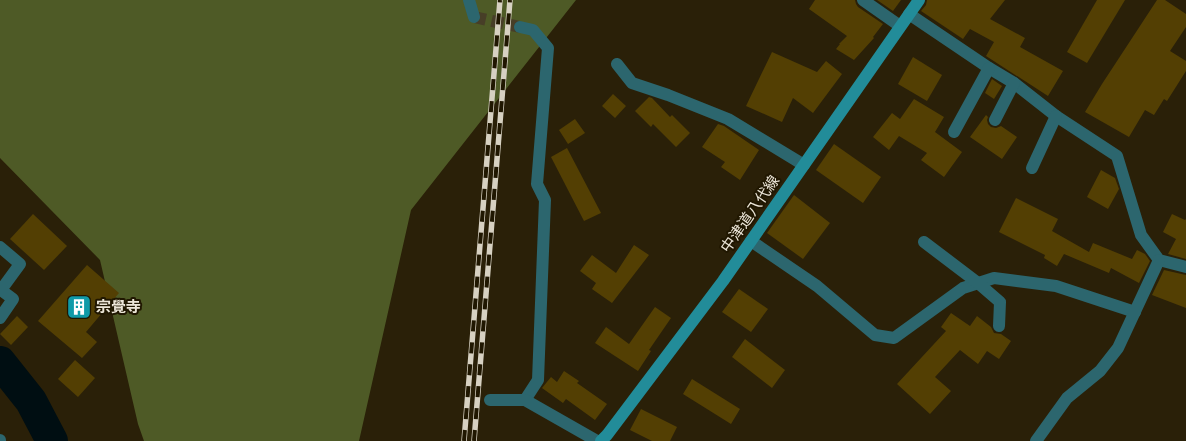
<svg xmlns="http://www.w3.org/2000/svg" width="1186" height="441" font-family="Mulish,'Noto Sans JP',sans-serif">
  <style>
    .forest { fill: #4e5a26 }
    .lines { fill: none; stroke-linecap: round; stroke-linejoin: round }
    .river { stroke: #000e12; stroke-width: 32 }
    .building { fill: #533f03 }
    .street-tunnel { stroke: #473e27; stroke-width: 12; stroke-dasharray: 12 6; stroke-linecap: butt }
    .street { stroke: #2c666e; stroke-width: 12 }
    .secondary { stroke: #228c99; stroke-width: 12 }
    .rail-casing { stroke: #d7d1c2; stroke-width: 5.5 }
    .rail { stroke: #201701; stroke-width: 4; stroke-dasharray: 11; stroke-linecap: butt }
    .labels { text-anchor: middle; stroke-width: 4; stroke-linejoin: round; paint-order: stroke }
    .street-label { font-size: 15px; fill: #ece6d8; stroke: #201701 }
    .poi-label { font-size: 15px; font-weight: bold; fill: #ece6d8; stroke: #201701; text-anchor: start }
  </style>
  <rect width="100%" height="100%" fill="#2a2008"/>
  <polygon class="forest" points="0,0 576,0 411,210 359,441 144,441 138,424 100,260 0,158"/>
  <g class="lines">
    <polyline class="river" points="0,362 31,401 52,441"/>
  </g>
  <g class="building">
    <polygon points="815,0 855,0 856,4 858,7 883,24 873,37 874,38 854,60 836,49 840,44 839,44 847,36 809,9"/>
    <polygon points="877,0 901,0 893,11"/>
    <polygon points="927,0 1005,0 990,19 1025,38 1020,47 1063,71 1048,96 986,56 994,42 970,29 963,39 921,11 926,5"/>
    <polygon points="1097,0 1125,0 1087,63 1067,52"/>
    <polygon points="1157,0 1165,0 1186,14 1186,27 1170,51 1186,61 1186,71 1167,101 1164,99 1154,115 1145,110 1129,137 1085,112 1102,84"/>
    <polygon points="772,52 817,72 826,61 842,74 813,113 793,98 782,122 746,106"/>
    <polygon points="913,57 942,75 927,101 898,84"/>
    <polygon points="992,79 1002,86 994,99 985,93"/>
    <polygon points="613,94 626,106 615,118 602,106"/>
    <polygon points="649,97 652,98 670,117 672,115 690,133 676,147 653,124 651,127 635,111"/>
    <polygon points="914,99 944,117 935,132 962,152 944,177 921,160 927,153 899,136 889,150 873,137 892,113 900,119"/>
    <polygon points="986,115 988,117 987,120 988,124 991,127 996,128 1001,126 1017,137 1002,159 970,137"/>
    <polygon points="575,119 585,133 568,144 559,130"/>
    <polygon points="718,124 724,126 759,150 740,180 721,167 725,162 702,147"/>
    <polygon points="834,144 881,177 863,203 816,170"/>
    <polygon points="567,148 601,213 584,221 551,157"/>
    <polygon points="1101,170 1115,178 1119,189 1108,209 1087,197"/>
    <polygon points="794,195 830,223 803,259 767,233"/>
    <polygon points="1016,198 1058,219 1052,231 1089,252 1093,243 1132,259 1137,250 1145,254 1150,261 1139,283 1111,268 1109,273 1064,254 1057,266 1044,258 1045,255 999,232"/>
    <polygon points="33,214 67,246 44,270 10,239"/>
    <polygon points="1172,214 1185,220 1186,219 1186,259 1168,254 1176,239 1163,232"/>
    <polygon points="634,245 649,255 612,303 592,289 596,283 580,271 592,255 616,273"/>
    <polygon points="87,265 119,293 86,332 97,342 82,358 38,321"/>
    <polygon points="1164,270 1186,275 1186,308 1152,295"/>
    <polygon points="739,289 768,309 751,332 722,312"/>
    <polygon points="655,307 671,318 649,350 651,351 638,371 595,343 606,327 629,344"/>
    <polygon points="951,313 970,326 977,316 991,327 994,333 1001,334 1011,341 999,359 987,351 978,364 960,350 935,377 951,391 930,414 897,384 946,331 941,327"/>
    <polygon points="17,316 28,327 11,345 0,334"/>
    <polygon points="745,339 785,370 772,388 732,357"/>
    <polygon points="75,360 95,378 78,397 58,379"/>
    <polygon points="564,371 579,381 577,383 607,404 595,420 566,399 563,403 542,388 551,377 557,382"/>
    <polygon points="692,379 740,409 731,424 683,394"/>
    <polygon points="641,409 677,427 670,441 652,441 630,430"/>
  </g>
  <g class="lines">
    <polyline class="street-tunnel" points="474,17 520,27"/>
    <g class="street">
      <polyline points="469,0 474,17"/>
      <polyline points="863,0 900,26"/>
      <polyline points="909,14 989,68 1014,83 1056,116 1117,156 1141,235 1159,260 1186,267"/>
      <polyline points="520,27 533,30 548,48 537,184 545,200 538,380 525,400"/>
      <polyline points="617,64 632,83 668,95 728,119 804,165"/>
      <polyline points="995,120 1014,83"/>
      <polyline points="954,132 989,68"/>
      <polyline points="1032,168 1056,116"/>
      <polyline points="751,241 817,286 875,335 894,338 963,288 994,278 1056,286 1135,312"/>
      <polyline points="924,242 978,283 1000,302 999,326"/>
      <polyline points="0,247 20,264 1,290 13,299 0,318"/>
      <polyline points="490,400 525,400 597,441"/>
      <polyline points="0,440 0,441"/>
      <polyline points="1036,441 1067,398 1100,371 1118,348 1159,260"/>
    </g>
    <polyline class="secondary" points="601,441 607,435 723,281 919,0"/>
    <defs>
      <g id="rail">
        <polyline points="464,441 500,0"/>
        <polyline points="474,441 510,0"/>
      </g>
    </defs>
    <use href="#rail" class="rail-casing"/>
    <use href="#rail" class="rail"/>
  </g>
  <defs>
    <symbol id="building-square" viewBox="-11 -11 22 22"><rect x="-9" y="-9" width="18" height="18" rx="4" fill="#0f9aa8" stroke="#201701"/><path d="M-4-6H4V6H1V3H-1V6H-4ZM-2.5-4.3h1.7v1.8h-1.7ZM.8-4.3h1.7v1.8H.8ZM-2.5-1h1.7V.8h-1.7ZM.8-1h1.7V.8H.8Z" fill="#fff"/></symbol>
  </defs>
  <g fill-rule="evenodd">
    <use href="#building-square" x="65" y="293" width="28" height="28"/>
  </g>
  <g class="labels">
    <g class="street-label">
      <text transform="translate(750 214) rotate(-55)" y="5">中津道八代線</text>
    </g>
    <g class="poi-label">
      <text x="96" y="312">宗覺寺</text>
    </g>
  </g>
</svg>
